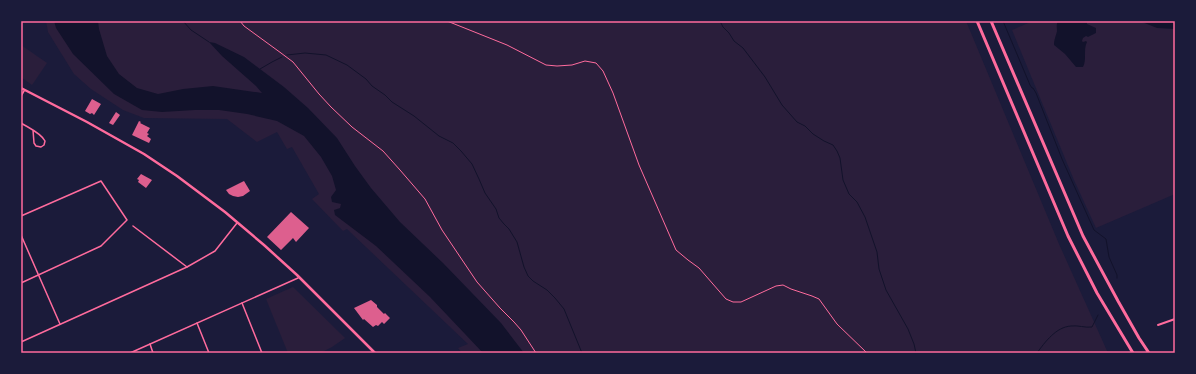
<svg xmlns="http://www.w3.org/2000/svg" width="1196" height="374" font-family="Helvetica,sans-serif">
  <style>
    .green { fill: #2a1e3b }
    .water { fill: #12122b }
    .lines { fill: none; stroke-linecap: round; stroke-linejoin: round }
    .stream { stroke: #12122b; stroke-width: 1 }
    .building { fill: #dd5f8e }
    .path { stroke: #ff6b9d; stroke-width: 1 }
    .service { stroke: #ff6b9d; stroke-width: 1 }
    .minor { stroke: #ff6b9d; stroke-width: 1.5 }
    .tertiary { stroke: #ff6b9d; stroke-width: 2 }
    .primary { stroke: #ff6b9d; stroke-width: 2.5 }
    .motorway { stroke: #ff6b9d; stroke-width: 3 }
    .neatline { fill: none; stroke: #ff6b9d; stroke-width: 1.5 }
  </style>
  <rect width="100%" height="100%" fill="#1b1b3a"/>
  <g class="green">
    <polygon points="46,21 966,21 1059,244 1108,353 462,353 458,348 468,344 347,229 343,231 312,199 319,194 292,147 287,149 277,132 257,142 227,119 144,118 123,110 91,89 74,74 48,32"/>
    <polygon points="1033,21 1175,21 1175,194 1096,228 1074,180 1012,30"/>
    <polygon points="21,45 47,63 32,85 21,77"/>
    <polygon points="293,287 345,338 332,347 320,353 288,353 266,299"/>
  </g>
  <g class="water">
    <polygon points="54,21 98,21 99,29 107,56 119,74 137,88 158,94 183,89 213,86 262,93 256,86 222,56 209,42 215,43 244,57 284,87 308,108 337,138 355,166 371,188 400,222 443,263 501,323 524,353 483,353 430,297 376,246 335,215 334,210 340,208 341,204 332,202 331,197 336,190 332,176 321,157 304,136 277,121 247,114 219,110 195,110 162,112 142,110 114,94 73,54 56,28"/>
    <path d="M1058,21h29v3l9,4v5l-8,4 -2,-1 -3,2 -1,3 1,1 3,-1 1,1c-4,8 0,18 -4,25h-7l-11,-13 -11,-9c0,-6 2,-9 3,-14 0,-4 -1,-6 1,-10z"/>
    <polygon points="1127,21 1175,21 1175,29 1157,28 1142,22"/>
  </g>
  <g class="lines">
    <g class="stream">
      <polyline points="183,21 191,30 209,42"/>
      <polyline points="720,21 723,27 729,33 734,41 743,48 765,77 782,105 797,122 805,126 813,134 824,141 833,145 837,151 840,158 843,180 849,194 857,202 865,217 877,252 879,269 886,290 908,329 914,344 916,353"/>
      <polyline points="1003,21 1030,85 1032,88 1033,88 1036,93 1062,159 1094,230 1106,239 1109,257 1117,275 1117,278"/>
      <polyline points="287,55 305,53 326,55 347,65 366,79 372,86 385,95 392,102 414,116 439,136 453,143 461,151 472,164 479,179 485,193 496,209 499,218 504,224 509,229 517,242 524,267 528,276 533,281 547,290 555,298 564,309 582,353"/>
      <polyline points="260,69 272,62 282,57"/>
      <path d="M1037,353c8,-11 19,-26 34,-27 7,-1 14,2 21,1l6,-12"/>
    </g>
  </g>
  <g class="building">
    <polygon points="92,99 101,104 94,115 92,113 90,114 85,111"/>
    <polygon points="116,112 120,115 113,125 109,123"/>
    <polygon points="139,121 141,122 140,123 150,128 147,133 149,134 147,136 151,139 149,143 132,135"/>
    <polygon points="141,174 152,180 146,188 138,182 139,180 137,179"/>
    <polygon points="244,181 250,191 243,196 238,197 233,196 229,194 226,190"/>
    <polygon points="291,212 309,228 296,242 293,238 281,250 267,237"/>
    <polygon points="371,300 377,305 377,307 384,314 385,313 390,318 384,324 382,322 378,326 376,325 373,327 364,319 363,320 354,308"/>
  </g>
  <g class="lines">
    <polyline class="path" points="447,21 507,45 546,65 557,66 572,65 585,61 596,63 603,71 613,93 639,165 676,250 688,260 699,268 726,299 733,302 741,302 776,286 783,285 791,289 812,296 819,299 837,324 867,353"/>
    <polyline class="service" points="240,21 244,26 281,53 293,62 319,94 331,107 352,127 383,151 400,170 425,199 442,230 477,282 500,308 514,322 521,330 536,353"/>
    <g class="minor">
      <polyline points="21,96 24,91"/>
      <path d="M21,123c8,5 20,10 24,18l-1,4 -3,2 -5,-1 -2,-3 -1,-13"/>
      <polyline points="21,216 101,181 127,220 101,246 21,283"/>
      <polyline points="133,226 187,267"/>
      <polyline points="21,235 60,324"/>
      <polyline points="242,303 262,353"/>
      <polyline points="197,323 209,353"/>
      <polyline points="21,342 187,267 215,251 237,223"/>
      <polyline points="150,344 153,353"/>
      <polyline points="130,353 298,278"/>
    </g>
    <polyline class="tertiary" points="1158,325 1175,319"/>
    <polyline class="primary" points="21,88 87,122 144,154 177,176 225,212 264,245 297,275 375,353"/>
    <g class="motorway">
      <polyline points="977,21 1068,236 1097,293 1133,353"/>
      <polyline points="991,21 1083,236 1118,301 1139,338 1149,353"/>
    </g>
  </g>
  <rect width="1196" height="374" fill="none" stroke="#1b1b3a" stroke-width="44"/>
  <rect x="22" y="22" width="1152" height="330" class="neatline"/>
</svg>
